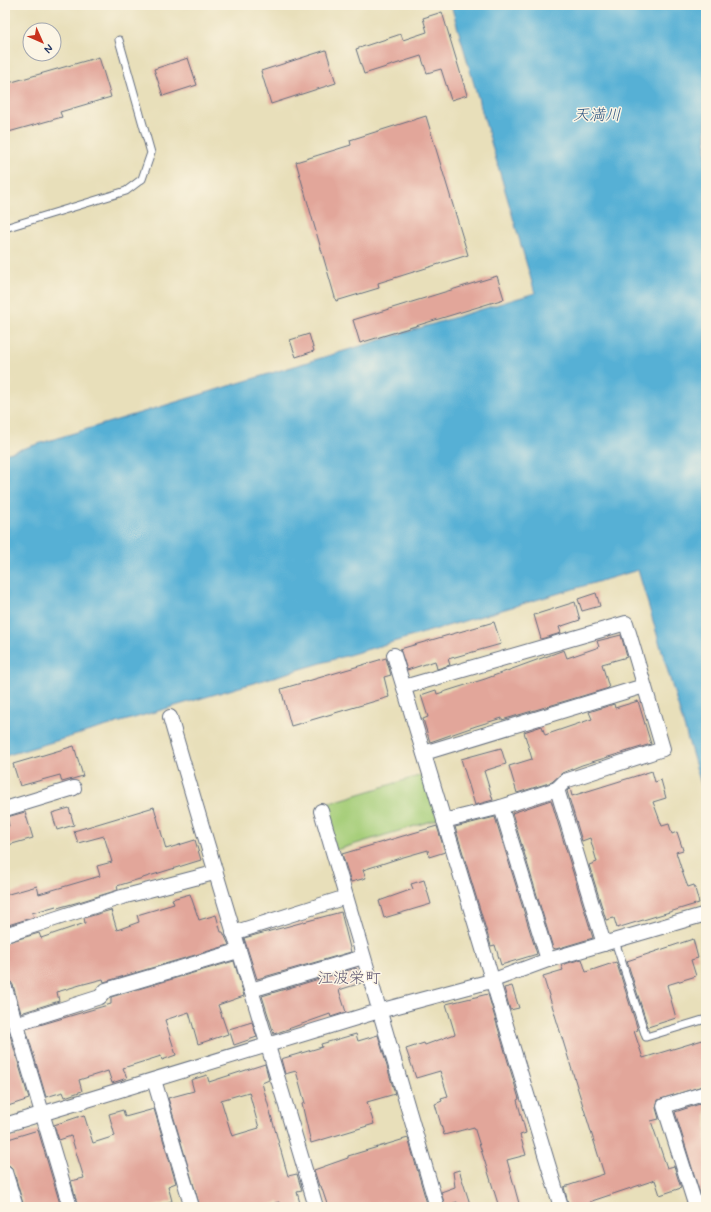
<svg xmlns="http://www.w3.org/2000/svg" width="711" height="1212" font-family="Mynerve,'Klee One',sans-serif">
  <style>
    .green { fill: #a6ce79; stroke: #607e6c }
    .water { fill: #57b0d5; stroke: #39709a }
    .building { fill: #e2a69a; fill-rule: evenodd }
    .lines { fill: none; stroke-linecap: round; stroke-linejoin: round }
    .lane-casing { stroke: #636d7e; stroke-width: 9 }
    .street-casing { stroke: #636d7e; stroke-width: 16 }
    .lane { stroke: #fff; stroke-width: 7 }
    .street { stroke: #fff; stroke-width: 14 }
    .labels { text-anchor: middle; stroke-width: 3; stroke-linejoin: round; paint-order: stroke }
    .water-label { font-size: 16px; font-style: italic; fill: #2d5682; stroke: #fcf5e5 }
    .neighbourhood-label { font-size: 16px; fill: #615973; stroke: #fcf5e5 }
  </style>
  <rect width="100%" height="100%" fill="#fcf5e5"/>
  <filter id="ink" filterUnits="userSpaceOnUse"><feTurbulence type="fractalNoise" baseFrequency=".025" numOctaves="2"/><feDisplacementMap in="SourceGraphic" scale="8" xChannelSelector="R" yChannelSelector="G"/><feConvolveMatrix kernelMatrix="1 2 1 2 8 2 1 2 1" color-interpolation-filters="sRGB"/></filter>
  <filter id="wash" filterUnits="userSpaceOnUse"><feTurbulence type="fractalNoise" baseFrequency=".012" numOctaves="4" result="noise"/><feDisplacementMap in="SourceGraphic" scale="16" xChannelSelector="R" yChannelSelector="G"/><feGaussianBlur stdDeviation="0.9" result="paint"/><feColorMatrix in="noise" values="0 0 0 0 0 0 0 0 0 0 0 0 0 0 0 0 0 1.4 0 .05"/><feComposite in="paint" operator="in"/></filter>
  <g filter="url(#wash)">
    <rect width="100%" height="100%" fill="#e8dfba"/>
    <polygon class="green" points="425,774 438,819 336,850 323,805"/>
    <polygon class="water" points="451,5 706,5 706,801 638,570 5,756 5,454 535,293"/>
    <g id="blocks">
      <g class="building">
        <polygon points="442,12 467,95 451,100 441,69 427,73 421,56 364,74 356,49 401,34 403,40 427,32 423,18"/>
        <polygon points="326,50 336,83 271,104 261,71"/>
        <polygon points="99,57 111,97 60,112 62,117 5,133 5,84"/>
        <polygon points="188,58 197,85 163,96 154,69"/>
        <polygon points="426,116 468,255 378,283 379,288 336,301 296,162 351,145 350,140"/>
        <polygon points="497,276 504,299 360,343 353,320"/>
        <polygon points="309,334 314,351 296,357 290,340"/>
        <polygon points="596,593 600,606 582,611 578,599"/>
        <polygon points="575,602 580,620 559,627 561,633 541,639 534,615"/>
        <polygon points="494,622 501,644 448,659 450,665 437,669 435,661 407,670 400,649"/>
        <polygon points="621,635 627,657 602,664 609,688 502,720 502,718 476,726 430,742 423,719 428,717 421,695 436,690 437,694 485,679 564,650 567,658 599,647 597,641"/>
        <polygon points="386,658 391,675 384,677 389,697 291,726 281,689"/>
        <polygon points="638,701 651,744 582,765 562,773 552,782 517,793 509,766 532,759 524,732 542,726 545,735 592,719 589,712 614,704 615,708"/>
        <polygon points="74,746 83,776 62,782 60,775 20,786 13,764"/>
        <polygon points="501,748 506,764 484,771 493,800 475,805 461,759"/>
        <polygon points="652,771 655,782 661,780 666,798 653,802 662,826 669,824 672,834 677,832 683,850 676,852 684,877 688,887 694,885 699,903 617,928 614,918 606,920 589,865 597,862 590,838 582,841 567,791 570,788 572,796"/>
        <polygon points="551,800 593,938 556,949 553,948 512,813"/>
        <polygon points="154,807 166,849 195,840 201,860 117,886 118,890 79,902 57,908 56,906 32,913 34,917 5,926 5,895 37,886 39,894 100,876 97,866 112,862 104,836 78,843 74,831"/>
        <polygon points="69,808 74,825 57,830 52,813"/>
        <polygon points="25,812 33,838 5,846 5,827 9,826 7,817"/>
        <polygon points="495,817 537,954 501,965 495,945 491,946 455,827"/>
        <polygon points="437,826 445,852 429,857 428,850 400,858 363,870 366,878 351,882 342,854"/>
        <polygon points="424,880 431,904 384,918 379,901 413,889 411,884"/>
        <polygon points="190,894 199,920 216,915 221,932 223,932 229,945 104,982 103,979 99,980 80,985 57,992 59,1001 21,1013 13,985 11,982 5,980 5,943 39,933 41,938 85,923 84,918 111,910 117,930 139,922 137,915 174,904 172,899"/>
        <polygon points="341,912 351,952 257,979 244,938"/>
        <polygon points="693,939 698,958 691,960 696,976 667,985 676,1018 648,1027 627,961"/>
        <polygon points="582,959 586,972 616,962 617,964 638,1030 634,1031 643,1058 706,1039 706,1085 658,1100 656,1108 659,1119 651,1121 667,1168 674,1166 681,1188 660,1195 655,1180 589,1202 590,1207 569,1207 564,1187 604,1174 543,976 563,970 561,965"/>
        <polygon points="234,961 244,996 218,1005 228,1034 198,1044 189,1012 165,1020 176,1055 162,1060 161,1056 123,1068 127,1078 112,1083 108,1071 79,1080 82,1091 65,1097 63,1092 46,1097 26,1029 111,1004 111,997"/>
        <polygon points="356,968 361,983 339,990 346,1012 331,1017 330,1014 274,1034 262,996"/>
        <polygon points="512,986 519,1008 510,1010 504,988"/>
        <polygon points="488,994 519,1099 517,1100 526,1133 520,1135 526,1155 507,1160 520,1207 499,1207 474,1127 444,1135 435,1104 442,1101 441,1098 448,1096 440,1071 416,1078 406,1049 424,1043 425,1045 455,1034 446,1004"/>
        <polygon points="5,1018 29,1099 5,1107"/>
        <polygon points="252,1022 257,1037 234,1045 229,1029"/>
        <polygon points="356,1034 358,1041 378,1035 395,1094 367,1102 374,1124 311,1143 302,1104 305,1103 296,1071 285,1074 281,1059 322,1047 321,1044"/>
        <path d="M265,1064l4,16 -7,3 26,93 9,-2 5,17 -5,1 4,15h-20l-2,-5 -17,5h-62l-32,-109 26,-7 -3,-11 16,-5 2,7zM249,1092l10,36 -27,8 -11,-36z"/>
        <polygon points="706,1102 706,1207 704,1207 675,1112"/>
        <polygon points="154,1109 176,1183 168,1186 172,1201 153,1207 78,1207 71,1181 84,1178 71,1136 59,1140 54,1125 84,1115 93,1143 115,1136 109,1114 123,1110 125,1117"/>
        <polygon points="38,1130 61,1207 24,1207 13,1169 10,1166 5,1164 5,1140"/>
        <polygon points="408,1138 428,1207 328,1207 321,1186 319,1186 314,1170 348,1158 348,1156"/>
        <polygon points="459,1170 471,1207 458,1207 457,1202 445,1206 441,1192 455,1187 453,1172"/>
      </g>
    </g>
  </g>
  <g filter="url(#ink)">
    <use href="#blocks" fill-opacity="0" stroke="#636d7e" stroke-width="1"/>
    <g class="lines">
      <defs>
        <g id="lane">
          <polyline points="5,228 126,191 142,179 151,153 119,40"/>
          <polyline points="615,941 646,1037 706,1019"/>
        </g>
        <g id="street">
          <polyline points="394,655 561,1207"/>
          <polyline points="404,687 626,623 663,749 565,781 557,789"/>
          <path d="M170,717c47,164 98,326 146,490"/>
          <polyline points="424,753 644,686"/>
          <polyline points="501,807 548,960"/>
          <polyline points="5,809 74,788"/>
          <polyline points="321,811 437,1207"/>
          <polyline points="444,821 501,807 557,789 604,944"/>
          <polyline points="233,933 346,897"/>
          <polyline points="5,935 122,897 214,873"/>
          <polyline points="5,988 70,1207"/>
          <polyline points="251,990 363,957"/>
          <polyline points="15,1024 100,997 106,990 238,951"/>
          <polyline points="154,1080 192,1207"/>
          <polyline points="5,1125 379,1011 491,981 548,960 706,914"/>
          <polyline points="5,1172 16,1207"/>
          <polyline points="696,1207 664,1106 706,1093"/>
        </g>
      </defs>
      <use href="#lane" class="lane-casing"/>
      <use href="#street" class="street-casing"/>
      <use href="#lane" class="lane"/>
      <use href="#street" class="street"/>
    </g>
  </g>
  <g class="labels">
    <g class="water-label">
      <text x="597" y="120">天満川</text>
    </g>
    <g class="neighbourhood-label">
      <text x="349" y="983">江波栄町</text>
    </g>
  </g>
  <rect width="711" height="1212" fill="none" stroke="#fcf5e5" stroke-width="20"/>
  <g transform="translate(42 42) rotate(135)"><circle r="19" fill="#fcf5e5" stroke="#a2a6af"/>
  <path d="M0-3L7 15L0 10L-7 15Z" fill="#c8321e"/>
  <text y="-6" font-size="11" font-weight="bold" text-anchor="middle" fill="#1b2f5e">N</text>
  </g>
</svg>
